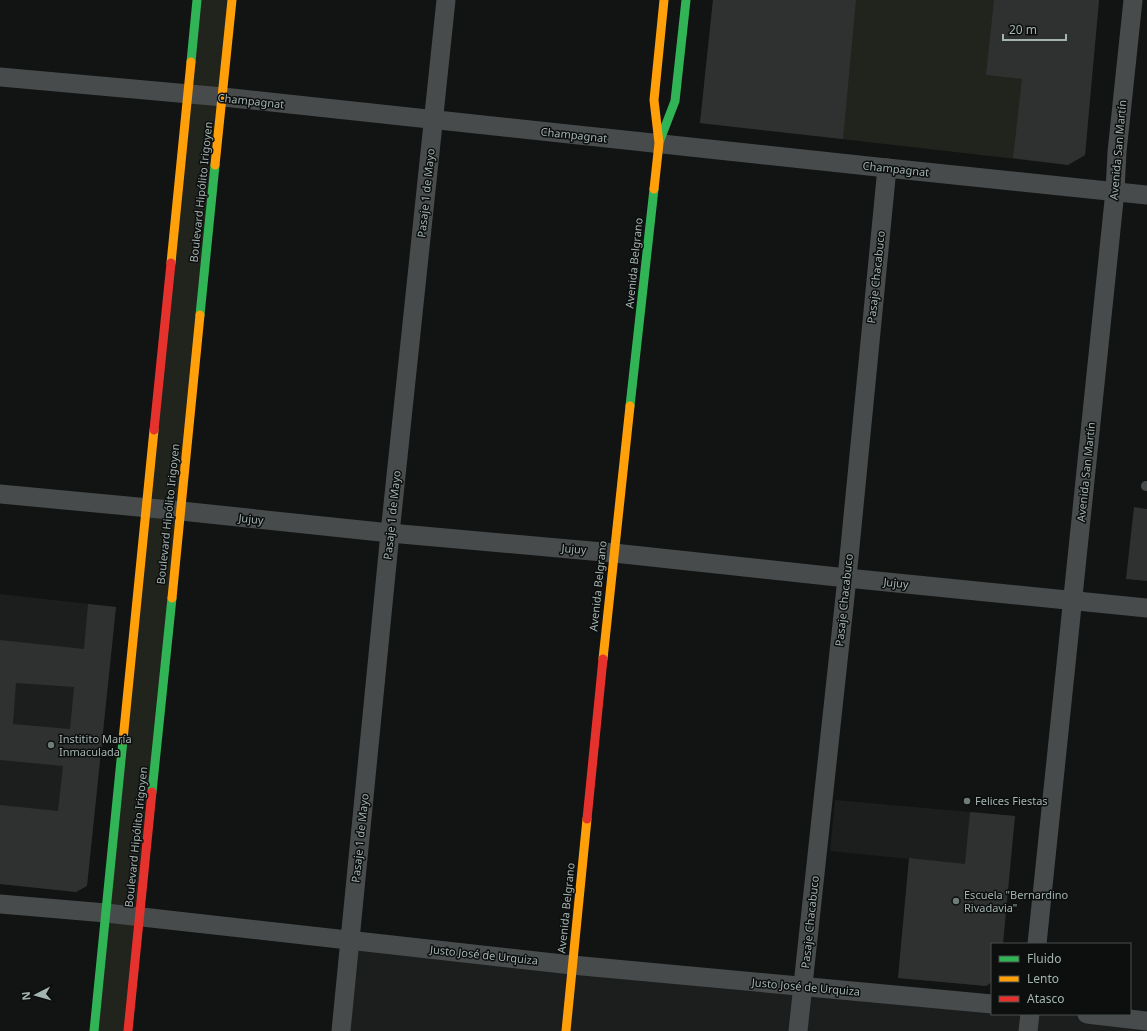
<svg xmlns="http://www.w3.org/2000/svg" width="1147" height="1031" font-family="'Noto Sans',sans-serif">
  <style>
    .built { fill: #1c1e1e }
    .green { fill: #21231d }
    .building { fill: #2e3130; fill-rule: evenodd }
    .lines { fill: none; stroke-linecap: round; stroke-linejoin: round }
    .lane { stroke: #474b4b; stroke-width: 10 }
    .street { stroke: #474b4b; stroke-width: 19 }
    .fast { stroke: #30b455; stroke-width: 9 }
    .slow { stroke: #ff9f0a; stroke-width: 9 }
    .jam { stroke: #e5322d; stroke-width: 9 }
    .poi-dot { fill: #707c7a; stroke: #0d0e0e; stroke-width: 1.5 }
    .labels { text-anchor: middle; stroke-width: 3; stroke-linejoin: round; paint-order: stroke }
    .street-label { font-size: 11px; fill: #a3b4b1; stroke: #0d0e0e }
    .poi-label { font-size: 11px; fill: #a3b4b1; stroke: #0d0e0e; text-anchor: start }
  </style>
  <rect width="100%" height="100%" fill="#121313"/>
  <g class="built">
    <polygon points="0,594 116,607 87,886 76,892 0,884"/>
    <polygon points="835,800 1015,816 992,944 992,982 986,986 898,978 909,859 830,851"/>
    <polygon points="350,941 992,1004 992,1014 1087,1014 1147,1021 1147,1031 341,1031"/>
  </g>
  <g class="green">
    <polygon points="197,0 232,0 128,1031 94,1031"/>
    <polygon points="713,0 1099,0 1085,155 1068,165 700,123"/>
  </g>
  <g class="building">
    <polygon points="713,0 856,0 843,139 700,123"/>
    <polygon points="994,0 1099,0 1085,155 1068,165 1013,158 1022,79 986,75"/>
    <polygon points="1134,507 1147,509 1147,581 1126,579"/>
    <path d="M88,604l28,3 -29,279 -11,6 -76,-8v-79l58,6 5,-45 -63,-6v-120l84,9zM16,683l58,4 -4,42 -57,-5z"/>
    <polygon points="970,812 1015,816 1003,944 992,944 992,982 986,986 898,978 909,858 965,864"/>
  </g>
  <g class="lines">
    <polyline class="lane" points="1146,486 1147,486"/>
    <g class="street">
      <polyline points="0,77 223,97 887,168 1147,195"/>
      <polyline points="0,494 181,511 390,533 614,553 847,578 1147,608"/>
      <polyline points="0,904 106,913 572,965 992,1004"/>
      <polyline points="1037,944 1115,191 1117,152 1133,0"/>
      <polyline points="1087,1014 1147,1021"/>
      <polyline points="341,1031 390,533 446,0"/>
      <polyline points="798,1031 847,578 887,168"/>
      <polyline points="1028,1031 1030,1014"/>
    </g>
    <g class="fast">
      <polyline points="191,62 197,0"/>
      <polyline points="660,140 675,101 686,0"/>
      <polyline points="200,315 215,165"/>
      <polyline points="630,406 654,189"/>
      <polyline points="152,792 172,598"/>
      <polyline points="94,1031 123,740"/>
    </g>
    <g class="slow">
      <polyline points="215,165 232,0"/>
      <polyline points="654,189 659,143 654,100 664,0"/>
      <polyline points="171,263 191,62"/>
      <polyline points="172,598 200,315"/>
      <polyline points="603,659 630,406"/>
      <polyline points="123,740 154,430"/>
      <polyline points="566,1031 587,819"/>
    </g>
    <g class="jam">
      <polyline points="154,430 171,263"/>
      <polyline points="587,819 603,659"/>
      <polyline points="128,1031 152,792"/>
    </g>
  </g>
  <g class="poi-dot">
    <circle cx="51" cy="745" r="4"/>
    <circle cx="967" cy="801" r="4"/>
    <circle cx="956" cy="901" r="4"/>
  </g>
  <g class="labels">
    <g class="street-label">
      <text transform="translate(251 101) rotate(6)" y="4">Champagnat</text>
      <text transform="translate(574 135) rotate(6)" y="4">Champagnat</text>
      <text transform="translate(1118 150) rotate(-85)" y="4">Avenida San Martín</text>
      <text transform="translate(896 169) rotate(6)" y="4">Champagnat</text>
      <text transform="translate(201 192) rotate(-84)" y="4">Boulevard Hipólito Irigoyen</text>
      <text transform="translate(426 193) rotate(-84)" y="4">Pasaje 1 de Mayo</text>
      <text transform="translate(634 263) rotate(-84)" y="4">Avenida Belgrano</text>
      <text transform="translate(876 277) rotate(-84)" y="4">Pasaje Chacabuco</text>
      <text transform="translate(1086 472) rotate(-84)" y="4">Avenida San Martín</text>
      <text transform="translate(168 514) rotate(-84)" y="4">Boulevard Hipólito Irigoyen</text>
      <text transform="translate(392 515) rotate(-84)" y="4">Pasaje 1 de Mayo</text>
      <text transform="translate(251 519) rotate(6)" y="4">Jujuy</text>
      <text transform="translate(574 549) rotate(5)" y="4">Jujuy</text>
      <text transform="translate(896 583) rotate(6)" y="4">Jujuy</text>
      <text transform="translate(598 586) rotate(-84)" y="4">Avenida Belgrano</text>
      <text transform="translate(844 600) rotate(-84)" y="4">Pasaje Chacabuco</text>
      <text transform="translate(136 837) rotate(-84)" y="4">Boulevard Hipólito Irigoyen</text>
      <text transform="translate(360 838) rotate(-84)" y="4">Pasaje 1 de Mayo</text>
      <text transform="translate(566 908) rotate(-84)" y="4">Avenida Belgrano</text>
      <text transform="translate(810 922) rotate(-84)" y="4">Pasaje Chacabuco</text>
      <text transform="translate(484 955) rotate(6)" y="4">Justo José de Urquiza</text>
      <text transform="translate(806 987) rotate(5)" y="4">Justo José de Urquiza</text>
    </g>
    <g class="poi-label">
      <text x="59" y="743">Institito María<tspan x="59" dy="13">Inmaculada</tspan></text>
      <text x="975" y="805">Felices Fiestas</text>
      <text x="964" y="899">Escuela "Bernardino<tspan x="964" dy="13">Rivadavia"</tspan></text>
    </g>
  </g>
  <rect x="991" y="943" width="140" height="72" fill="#0d0e0e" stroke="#49504f"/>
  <rect x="999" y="956" width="20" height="6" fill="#30b455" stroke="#49504f"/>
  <text x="1027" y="963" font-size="12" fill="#a3b4b1">Fluido</text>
  <rect x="999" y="976" width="20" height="6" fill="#ff9f0a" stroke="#49504f"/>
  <text x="1027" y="983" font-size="12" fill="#a3b4b1">Lento</text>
  <rect x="999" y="996" width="20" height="6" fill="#e5322d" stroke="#49504f"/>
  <text x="1027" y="1003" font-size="12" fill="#a3b4b1">Atasco</text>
  <g transform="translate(36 995) rotate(264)" stroke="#0d0e0e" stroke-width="3" paint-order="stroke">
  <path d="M0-3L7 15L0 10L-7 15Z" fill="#a3b4b1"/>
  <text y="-6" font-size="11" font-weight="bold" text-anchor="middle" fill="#a3b4b1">N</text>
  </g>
  <path d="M1003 34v6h63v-6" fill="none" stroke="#a3b4b1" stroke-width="2"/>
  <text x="1009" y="34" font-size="12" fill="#a3b4b1" stroke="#0d0e0e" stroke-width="3" paint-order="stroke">20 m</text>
</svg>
